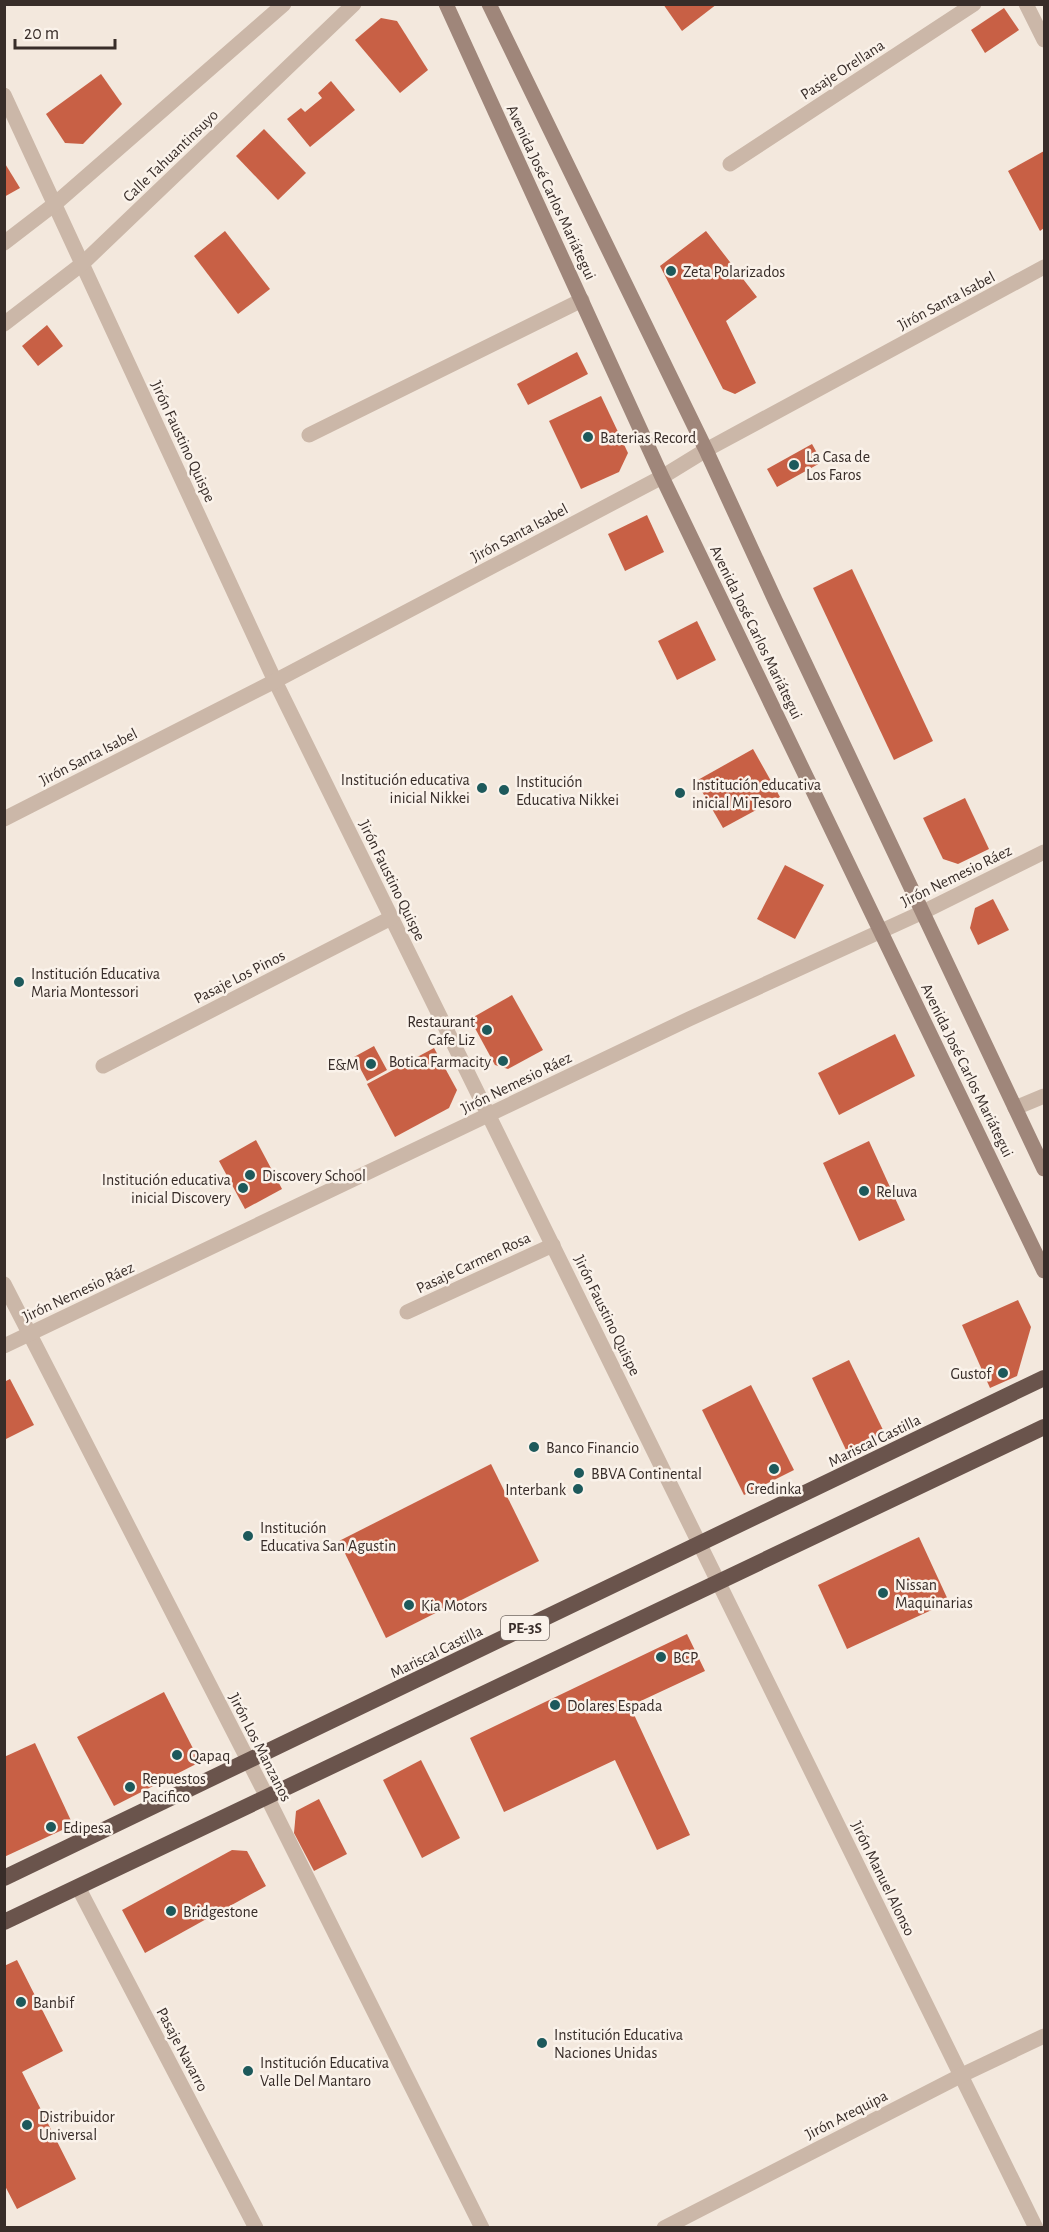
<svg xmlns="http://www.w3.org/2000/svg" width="1049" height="2232" font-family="'Alegreya Sans',sans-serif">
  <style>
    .building { fill: #c86045 }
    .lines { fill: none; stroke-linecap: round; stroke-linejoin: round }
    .service { stroke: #cbb7a8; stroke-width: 15 }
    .minor { stroke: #cbb7a8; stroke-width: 15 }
    .secondary { stroke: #9f867a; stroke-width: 15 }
    .trunk { stroke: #6a544c; stroke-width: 16 }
    .poi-dot { fill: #1d595b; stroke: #faf2ea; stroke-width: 2 }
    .labels { text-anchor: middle; stroke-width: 5; stroke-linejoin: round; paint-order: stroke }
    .shield { fill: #faf2ea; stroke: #726863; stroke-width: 1.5 }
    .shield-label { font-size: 15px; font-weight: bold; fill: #382d29 }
    .street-label { font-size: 16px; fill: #382d29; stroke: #faf2ea }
    .poi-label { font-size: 16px; fill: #382d29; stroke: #faf2ea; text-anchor: start }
  </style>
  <rect width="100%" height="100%" fill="#f3e8dd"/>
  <g class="building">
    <polygon points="663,4 717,4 682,31"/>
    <polygon points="1004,8 1019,30 985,53 971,30"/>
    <polygon points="381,18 397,21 428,70 400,93 355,40"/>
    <polygon points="101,74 122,104 83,144 65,143 46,114"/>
    <polygon points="331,81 355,110 310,147 287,119 301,108 305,112 322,98 318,93"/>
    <polygon points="264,129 306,173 278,200 236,156"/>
    <polygon points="1044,151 1044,228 1040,231 1008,171"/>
    <polygon points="4,162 20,188 4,197"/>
    <polygon points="225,231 270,289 238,314 194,256"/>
    <polygon points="706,231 757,297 726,321 756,383 735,394 723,389 660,266"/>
    <polygon points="47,325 63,346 38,366 22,346"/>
    <polygon points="577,352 588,374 528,405 517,384"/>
    <polygon points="601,396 628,453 619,472 581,489 549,421"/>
    <polygon points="812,444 822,462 777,487 767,469"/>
    <polygon points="647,515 664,552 625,571 608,534"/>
    <polygon points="852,569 933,741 894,760 813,588"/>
    <polygon points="697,621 716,660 677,680 658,641"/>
    <polygon points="753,749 780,797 723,828 696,781"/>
    <polygon points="965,798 989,849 958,864 943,859 923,818"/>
    <polygon points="785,865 824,885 795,939 757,919"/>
    <polygon points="993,899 1009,930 978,945 970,928 975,908"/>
    <polygon points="512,995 543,1050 508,1069 495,1065 470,1019"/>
    <polygon points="895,1034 915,1076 839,1115 818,1073"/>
    <polygon points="374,1046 387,1070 367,1081 354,1057"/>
    <polygon points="434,1048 457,1090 449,1108 395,1137 367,1084"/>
    <polygon points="256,1140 282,1189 245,1209 219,1161"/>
    <polygon points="869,1141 905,1220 859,1241 823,1163"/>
    <polygon points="1018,1300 1031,1327 1017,1376 990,1388 962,1325"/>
    <polygon points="849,1360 884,1432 846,1450 812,1378"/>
    <polygon points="10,1379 34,1425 4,1440 4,1382"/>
    <polygon points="751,1385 794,1470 744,1495 702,1410"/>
    <polygon points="491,1464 539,1561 386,1638 339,1541"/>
    <polygon points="919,1537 949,1602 847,1649 818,1585"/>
    <polygon points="687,1634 705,1671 630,1706 690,1835 657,1850 615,1760 504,1812 470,1738"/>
    <polygon points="164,1692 200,1762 114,1806 77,1737"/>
    <polygon points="35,1743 73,1825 4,1857 4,1757"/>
    <polygon points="421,1760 460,1838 422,1858 383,1780"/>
    <polygon points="319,1799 347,1854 314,1871 294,1833 296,1811"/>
    <polygon points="232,1850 247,1851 266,1886 145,1953 122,1910"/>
    <polygon points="17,1960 63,2051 22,2072 76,2179 17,2209 4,2184 4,1966"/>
  </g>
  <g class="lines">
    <g class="service">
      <polyline points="309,435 582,300"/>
      <polyline points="1015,1108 1044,1096"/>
      <polyline points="407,1312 553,1245"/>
    </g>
    <g class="minor">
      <polyline points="1026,4 1044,40"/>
      <polyline points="4,95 275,681 1036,2228"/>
      <polyline points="730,164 974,4"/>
      <polyline points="4,243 56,203 284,4"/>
      <polyline points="4,324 82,264 354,4"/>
      <polyline points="4,819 275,681 662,477 706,450 1044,267"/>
      <polyline points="103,1066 391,918"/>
      <polyline points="4,1284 267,1797 482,2228"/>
      <polyline points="4,1346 689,1019 923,912 1044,852"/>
      <polyline points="78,1887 256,2228"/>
      <polyline points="664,2228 962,2075 1044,2036"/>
    </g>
    <g class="secondary">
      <polyline points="446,4 662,477 1044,1271"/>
      <polyline points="489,4 706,450 775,600 1044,1169"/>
    </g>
    <g class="trunk">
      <polyline points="4,1878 1044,1378"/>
      <polyline points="4,1922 1044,1427"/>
    </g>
  </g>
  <g class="poi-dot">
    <circle cx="671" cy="271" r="6"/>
    <circle cx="588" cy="437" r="6"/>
    <circle cx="794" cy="465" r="6"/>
    <circle cx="482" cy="788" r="6"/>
    <circle cx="504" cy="790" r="6"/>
    <circle cx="680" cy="793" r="6"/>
    <circle cx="19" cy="982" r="6"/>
    <circle cx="487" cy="1030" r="6"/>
    <circle cx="503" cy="1061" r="6"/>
    <circle cx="371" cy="1064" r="6"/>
    <circle cx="250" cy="1175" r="6"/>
    <circle cx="243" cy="1188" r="6"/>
    <circle cx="864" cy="1191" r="6"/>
    <circle cx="1003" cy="1373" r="6"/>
    <circle cx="534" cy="1447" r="6"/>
    <circle cx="774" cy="1469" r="6"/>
    <circle cx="579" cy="1473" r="6"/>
    <circle cx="578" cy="1489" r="6"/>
    <circle cx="248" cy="1536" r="6"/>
    <circle cx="883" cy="1593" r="6"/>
    <circle cx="409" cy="1605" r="6"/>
    <circle cx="661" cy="1657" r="6"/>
    <circle cx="555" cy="1705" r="6"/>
    <circle cx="177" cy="1755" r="6"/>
    <circle cx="130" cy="1787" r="6"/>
    <circle cx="51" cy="1827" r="6"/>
    <circle cx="171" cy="1911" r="6"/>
    <circle cx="21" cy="2002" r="6"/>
    <circle cx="542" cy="2043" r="6"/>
    <circle cx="248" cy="2071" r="6"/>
    <circle cx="27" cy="2125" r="6"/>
  </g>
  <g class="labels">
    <rect class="shield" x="501" y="1616" width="48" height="24" rx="4.5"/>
    <g class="shield-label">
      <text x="525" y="1633">PE-3S</text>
    </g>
    <g class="street-label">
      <text transform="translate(842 69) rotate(-33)" y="6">Pasaje Orellana</text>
      <text transform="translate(170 155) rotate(-44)" y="6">Calle Tahuantinsuyo</text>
      <text transform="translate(552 192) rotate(65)" y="6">Avenida José Carlos Mariátegui</text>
      <text transform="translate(946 300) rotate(-28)" y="6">Jirón Santa Isabel</text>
      <text transform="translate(184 441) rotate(65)" y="6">Jirón Faustino Quispe</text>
      <text transform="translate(519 532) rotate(-28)" y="6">Jirón Santa Isabel</text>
      <text transform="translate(757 632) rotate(64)" y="6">Avenida José Carlos Mariátegui</text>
      <text transform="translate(88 756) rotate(-27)" y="6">Jirón Santa Isabel</text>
      <text transform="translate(956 875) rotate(-26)" y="6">Jirón Nemesio Ráez</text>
      <text transform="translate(393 880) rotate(64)" y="6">Jirón Faustino Quispe</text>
      <text transform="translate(239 976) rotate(-27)" y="6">Pasaje Los Pinos</text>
      <text transform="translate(968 1070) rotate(64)" y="6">Avenida José Carlos Mariátegui</text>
      <text transform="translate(516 1082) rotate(-26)" y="6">Jirón Nemesio Ráez</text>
      <text transform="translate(473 1262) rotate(-25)" y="6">Pasaje Carmen Rosa</text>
      <text transform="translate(78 1291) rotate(-25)" y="6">Jirón Nemesio Ráez</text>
      <text transform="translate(608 1315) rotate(64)" y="6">Jirón Faustino Quispe</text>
      <text transform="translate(874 1440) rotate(-26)" y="6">Mariscal Castilla</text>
      <text transform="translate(436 1651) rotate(-26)" y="6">Mariscal Castilla</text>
      <text transform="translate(261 1747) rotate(63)" y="6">Jirón Los Manzanos</text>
      <text transform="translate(884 1878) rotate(64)" y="6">Jirón Manuel Alonso</text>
      <text transform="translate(183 2049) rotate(62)" y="6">Pasaje Navarro</text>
      <text transform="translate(846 2114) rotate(-27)" y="6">Jirón Arequipa</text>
    </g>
    <g class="poi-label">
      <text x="683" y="277">Zeta Polarizados</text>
      <text x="600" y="443">Baterias Record</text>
      <text x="806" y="462">La Casa de<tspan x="806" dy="18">Los Faros</tspan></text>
      <text x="470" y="785" text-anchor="end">Institución educativa<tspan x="470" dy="18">inicial Nikkei</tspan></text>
      <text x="516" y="787">Institución<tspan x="516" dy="18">Educativa Nikkei</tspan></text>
      <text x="692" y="790">Institución educativa<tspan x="692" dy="18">inicial Mi Tesoro</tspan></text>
      <text x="31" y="979">Institución Educativa<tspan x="31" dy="18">Maria Montessori</tspan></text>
      <text x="475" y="1027" text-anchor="end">Restaurant<tspan x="475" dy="18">Cafe Liz</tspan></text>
      <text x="491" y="1067" text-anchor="end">Botica Farmacity</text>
      <text x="359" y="1070" text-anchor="end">E&amp;M</text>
      <text x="262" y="1181">Discovery School</text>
      <text x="231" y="1185" text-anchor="end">Institución educativa<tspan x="231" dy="18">inicial Discovery</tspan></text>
      <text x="876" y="1197">Reluva</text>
      <text x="991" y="1379" text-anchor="end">Gustof</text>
      <text x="546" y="1453">Banco Financio</text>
      <text x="591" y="1479">BBVA Continental</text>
      <text x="774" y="1494" text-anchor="middle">Credinka</text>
      <text x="566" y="1495" text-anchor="end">Interbank</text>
      <text x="260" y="1533">Institución<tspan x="260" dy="18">Educativa San Agustin</tspan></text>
      <text x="895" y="1590">Nissan<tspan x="895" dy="18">Maquinarias</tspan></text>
      <text x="421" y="1611">Kia Motors</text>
      <text x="673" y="1663">BCP</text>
      <text x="567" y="1711">Dolares Espada</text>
      <text x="189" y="1761">Qapaq</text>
      <text x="142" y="1784">Repuestos<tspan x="142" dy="18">Pacifico</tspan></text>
      <text x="63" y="1833">Edipesa</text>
      <text x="183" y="1917">Bridgestone</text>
      <text x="33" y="2008">Banbif</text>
      <text x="554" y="2040">Institución Educativa<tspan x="554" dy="18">Naciones Unidas</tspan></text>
      <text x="260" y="2068">Institución Educativa<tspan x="260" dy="18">Valle Del Mantaro</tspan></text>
      <text x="39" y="2122">Distribuidor<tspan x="39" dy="18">Universal</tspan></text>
    </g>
  </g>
  <rect width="1049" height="2232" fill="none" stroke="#382d29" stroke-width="12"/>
  <path d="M15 39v9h100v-9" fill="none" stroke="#382d29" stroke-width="3"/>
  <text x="24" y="39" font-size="18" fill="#382d29" stroke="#faf2ea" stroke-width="4.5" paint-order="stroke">20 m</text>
</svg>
